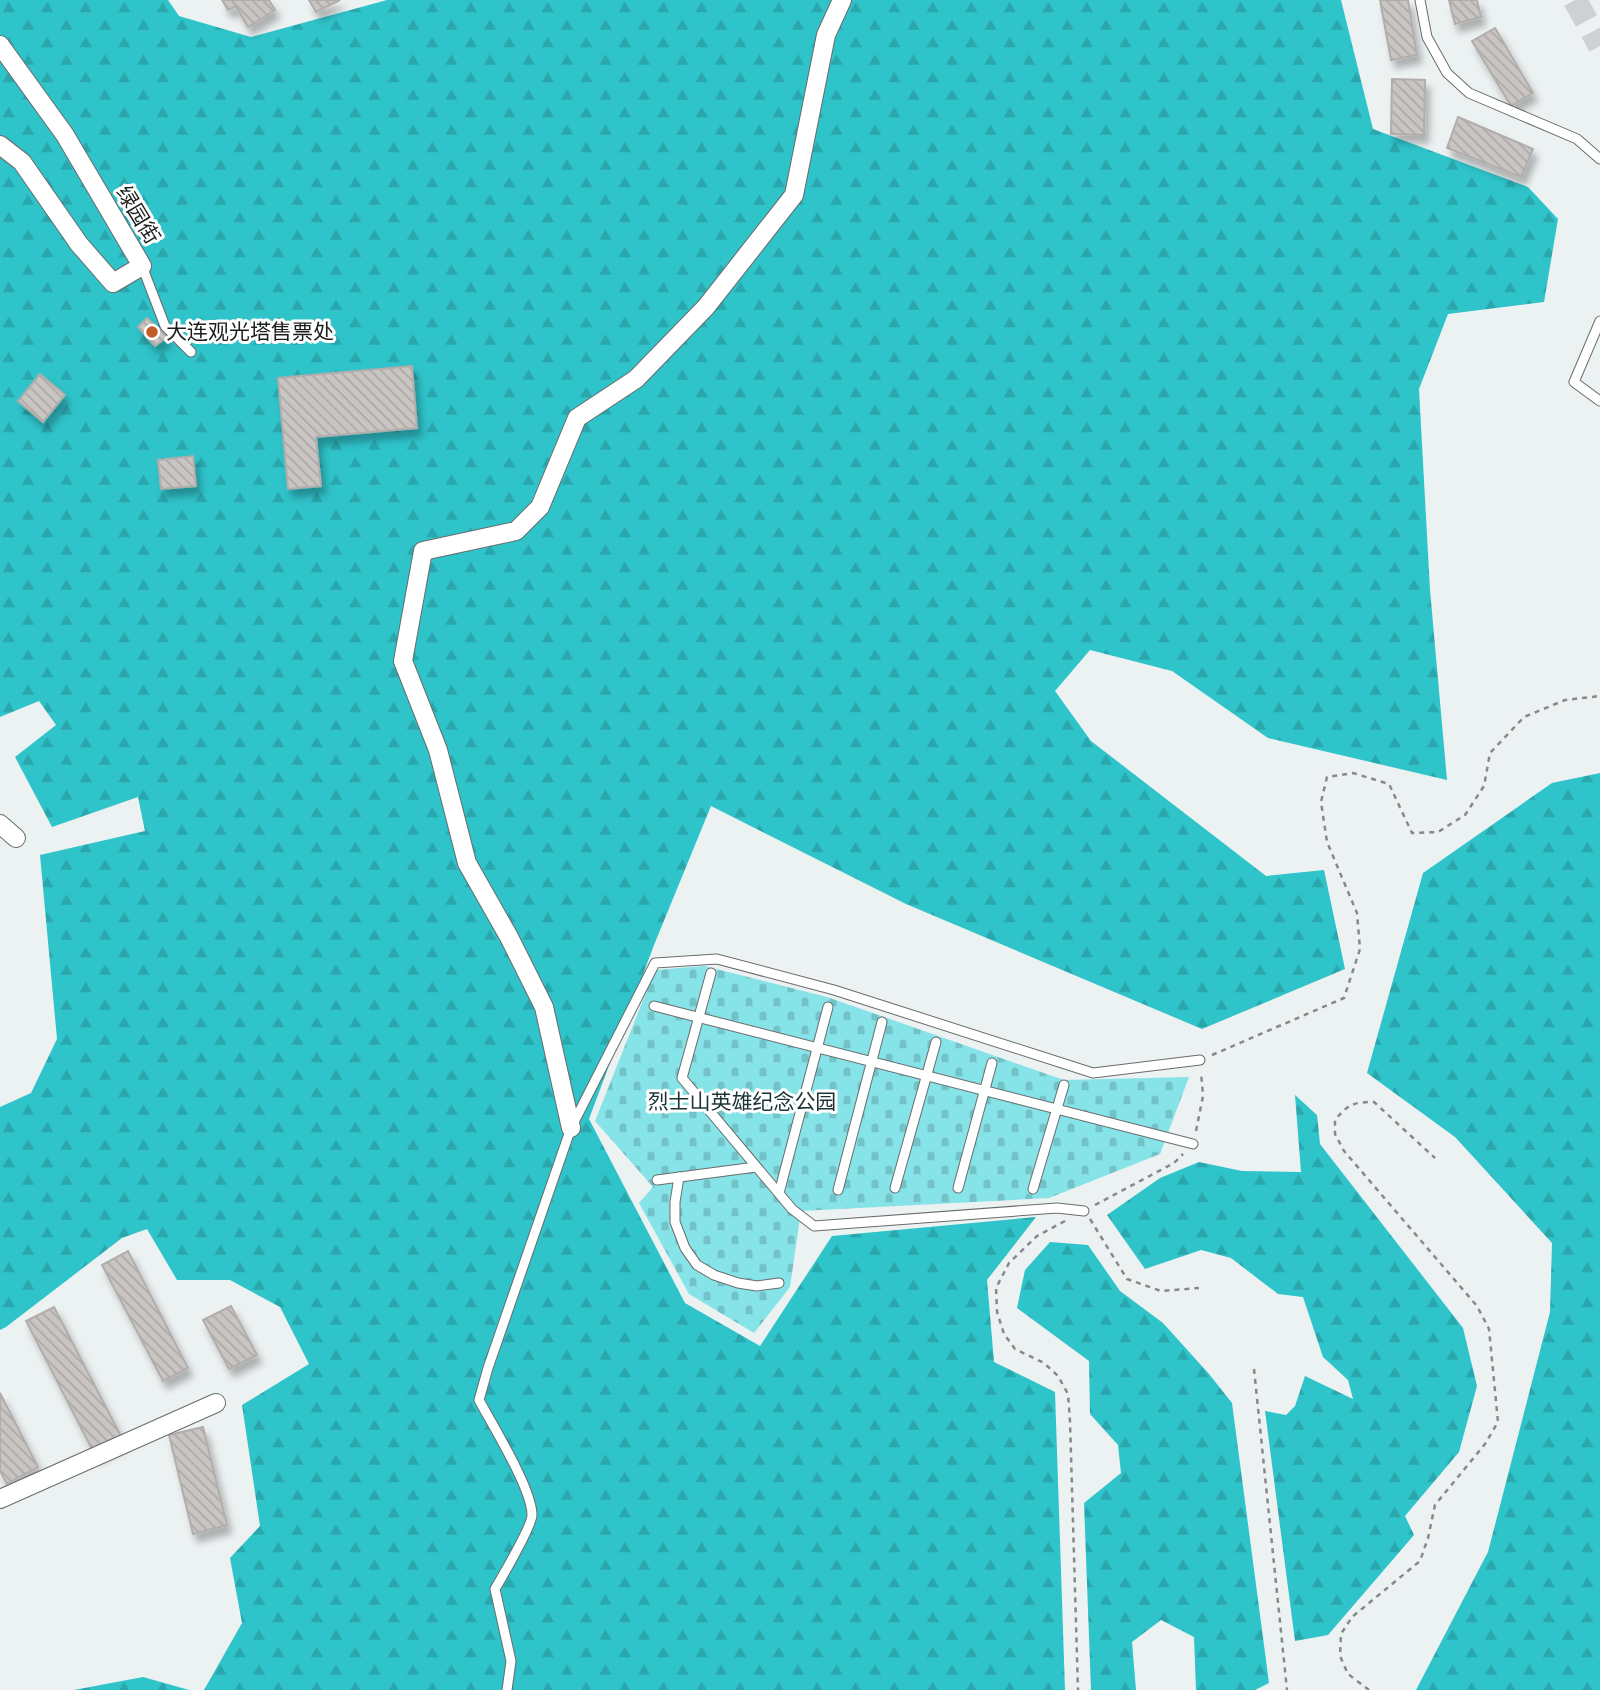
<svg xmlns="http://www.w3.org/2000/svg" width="1600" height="1690" font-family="'IBM Plex Sans','Noto Sans SC',sans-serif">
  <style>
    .forest { fill: url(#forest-firs) }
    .cemetery { fill: url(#cemetery-stones) }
    .building { fill: url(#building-back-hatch); stroke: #b1adac; stroke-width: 2; filter: url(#shadow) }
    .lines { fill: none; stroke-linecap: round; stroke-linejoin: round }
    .secondary-tunnel { stroke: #cdd1d1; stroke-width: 24; stroke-dasharray: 24 12; stroke-linecap: butt }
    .lane-casing { stroke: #686c6d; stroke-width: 11 }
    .street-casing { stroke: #686c6d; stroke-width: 20 }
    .path { stroke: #868989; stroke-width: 2.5; stroke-dasharray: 5 5; stroke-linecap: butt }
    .lane { stroke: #fff; stroke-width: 9 }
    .street { stroke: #fff; stroke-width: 18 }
    .poi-dot { fill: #c25d2b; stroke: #fff; stroke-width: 2.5 }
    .labels { text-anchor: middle; stroke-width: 6; stroke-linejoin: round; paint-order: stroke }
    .street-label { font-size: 21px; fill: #1c1d1d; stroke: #fff }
    .poi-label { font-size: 21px; fill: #1c1d1d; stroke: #fff; text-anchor: start }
    .park-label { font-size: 21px; fill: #1b3334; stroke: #fff }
  </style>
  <defs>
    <pattern id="forest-firs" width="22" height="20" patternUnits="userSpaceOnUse" patternTransform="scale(1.75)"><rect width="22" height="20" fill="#2fc3ca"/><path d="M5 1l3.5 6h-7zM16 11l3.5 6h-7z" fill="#29a7ad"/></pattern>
    <pattern id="cemetery-stones" width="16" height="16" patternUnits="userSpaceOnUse" patternTransform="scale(1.75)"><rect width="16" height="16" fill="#86e3e8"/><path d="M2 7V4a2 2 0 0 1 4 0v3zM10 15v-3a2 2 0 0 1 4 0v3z" fill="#73c2c7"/></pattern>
    <pattern id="building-back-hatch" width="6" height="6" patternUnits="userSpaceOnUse" patternTransform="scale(1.75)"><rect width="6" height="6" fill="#c9c5c3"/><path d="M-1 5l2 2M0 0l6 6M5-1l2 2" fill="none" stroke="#aca9a7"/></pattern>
    <filter id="shadow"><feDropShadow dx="4.5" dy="8" stdDeviation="3.5" flood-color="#0004"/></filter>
  </defs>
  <rect width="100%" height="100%" fill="#ecf1f1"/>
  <g class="forest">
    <polygon points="0,0 168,0 179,16 251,37 387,0 1341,0 1373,129 1528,187 1558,219 1544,302 1448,314 1419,389 1430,590 1447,780 1268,738 1172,671 1090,650 1055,691 1091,741 1266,876 1324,870 1345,969 1202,1029 906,904 711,806 654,945 589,1119 685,1303 760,1346 832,1236 1036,1217 987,1280 994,1362 1055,1392 1065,1690 204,1690 242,1623 230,1558 260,1526 242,1405 309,1364 280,1307 230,1280 177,1280 147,1229 122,1238 6,1327 0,1330 0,1107 31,1093 57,1039 40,855 145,831 138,797 52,827 15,757 56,725 39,701 0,717"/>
    <polygon points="1600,773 1600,1690 1416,1690 1488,1552 1550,1312 1552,1243 1455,1137 1367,1073 1423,873 1552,783"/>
    <polygon points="1295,1095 1317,1115 1320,1144 1463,1328 1477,1386 1459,1452 1405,1516 1414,1535 1328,1635 1295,1641 1265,1411 1286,1415 1295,1406 1305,1376 1353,1399 1348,1380 1323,1357 1303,1297 1278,1294 1231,1258 1201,1250 1145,1269 1107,1215 1160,1178 1199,1162 1242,1171 1301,1172"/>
    <polygon points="1050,1242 1088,1245 1120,1291 1163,1323 1209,1374 1232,1403 1269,1683 1255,1690 1196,1690 1194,1637 1161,1620 1132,1642 1136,1690 1091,1690 1084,1503 1121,1473 1118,1445 1090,1414 1089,1361 1017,1308 1025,1270"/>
    <polygon points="143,1677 189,1690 74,1690"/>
  </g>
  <polygon class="cemetery" points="704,966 827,997 1064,1080 1189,1077 1160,1154 1049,1198 801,1211 790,1287 754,1333 689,1294 639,1203 653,1187 595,1121 655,970"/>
  <g class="building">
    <polygon points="222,0 269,0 275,10 248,27 236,6 228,10"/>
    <polygon points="309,0 340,0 316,12"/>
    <polygon points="1380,0 1408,0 1417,55 1391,60"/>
    <polygon points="1449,0 1477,0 1481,17 1455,24"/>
    <polygon points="1495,28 1533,93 1511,106 1472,41"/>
    <polygon points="1392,79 1425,80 1424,135 1391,134"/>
    <polygon points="1458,117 1533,149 1521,177 1447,148"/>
    <polygon points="147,318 167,337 155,346 138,327"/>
    <polygon points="412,366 417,428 316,437 321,486 288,489 278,378"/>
    <polygon points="40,374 65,395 43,422 18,401"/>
    <polygon points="193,456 196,486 161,489 158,460"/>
    <polygon points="128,1251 188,1368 163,1381 102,1265"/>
    <polygon points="231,1306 257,1355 229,1369 203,1320"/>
    <polygon points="54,1307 123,1440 95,1455 26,1321"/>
    <polygon points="0,1393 38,1467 7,1484 0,1471"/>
    <polygon points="203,1427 227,1525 193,1534 169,1435"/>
  </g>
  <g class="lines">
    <polyline class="secondary-tunnel" points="1575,0 1600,46"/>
    <defs>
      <g id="lane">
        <polyline points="1420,0 1427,37 1447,73 1469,93 1577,139 1600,159"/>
        <polyline points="142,266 165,326 191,352"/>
        <polyline points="1600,321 1574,382 1600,401"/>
        <polyline points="711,973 682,1078 792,1209 814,1226 1057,1208 1084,1211"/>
        <polyline points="654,1006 1193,1144"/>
        <polyline points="679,1177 675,1202 675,1222 685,1248 697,1265 714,1275 738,1283 757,1286 779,1283"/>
        <polyline points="657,1180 756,1167"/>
        <polyline points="895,1188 936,1042"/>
        <polyline points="958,1188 992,1063"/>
        <polyline points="1033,1189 1064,1085"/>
        <polyline points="838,1190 882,1022"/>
        <polyline points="779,1193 828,1007"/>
        <path d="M507,1690l4,-29 -16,-72c7,-12 37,-63 37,-74 0,-26 -39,-89 -53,-115l9,-32 83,-240 84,-165 62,-4 117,31 259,83 107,-13"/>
      </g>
      <g id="street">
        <polyline points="0,45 65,135 142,266 113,283 79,244 22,162 0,145"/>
        <polyline points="0,824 16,838"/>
        <polyline points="571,1128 544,1007 509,937 467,863 438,750 403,661 423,551 516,531 540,507 577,418 636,379 706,307 794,195 826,35 842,0"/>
        <polyline points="0,1499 216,1403"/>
      </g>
    </defs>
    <use href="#lane" class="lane-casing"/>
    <use href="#street" class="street-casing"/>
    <g class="path">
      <polyline points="1212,1055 1344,998 1360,949 1357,913 1327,842 1321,802 1327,777 1353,773 1389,784 1412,833 1438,832 1465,815 1484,786 1490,753 1524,717 1565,700 1600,696"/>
      <polyline points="1196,1131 1203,1096 1201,1072"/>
      <polyline points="1095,1205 1174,1163 1183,1154"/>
      <polyline points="1090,1219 1127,1279 1161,1291 1199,1288"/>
      <polyline points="1065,1221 1037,1236 1009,1263 996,1288 997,1312 1004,1334 1015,1349 1044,1363 1058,1376 1068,1394 1070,1421 1078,1690"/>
      <polyline points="1254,1369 1287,1690"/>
      <path d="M1369,1690l-21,-16 -8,-18 1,-22 11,-17 68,-56 8,-23 7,-33 50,-61 13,-22 -9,-93 -12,-23 -133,-155 -9,-17v-14c13,-16 19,-18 39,-18l61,56"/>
    </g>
    <use href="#lane" class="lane"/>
    <use href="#street" class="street"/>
  </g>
  <circle class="poi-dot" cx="152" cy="332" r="7"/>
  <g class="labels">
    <g class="street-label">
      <text transform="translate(138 215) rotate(59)" y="7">绿园街</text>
    </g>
    <g class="poi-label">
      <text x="166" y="339">大连观光塔售票处</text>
    </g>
    <g class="park-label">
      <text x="742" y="1109">烈士山英雄纪念公园</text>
    </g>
  </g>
</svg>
